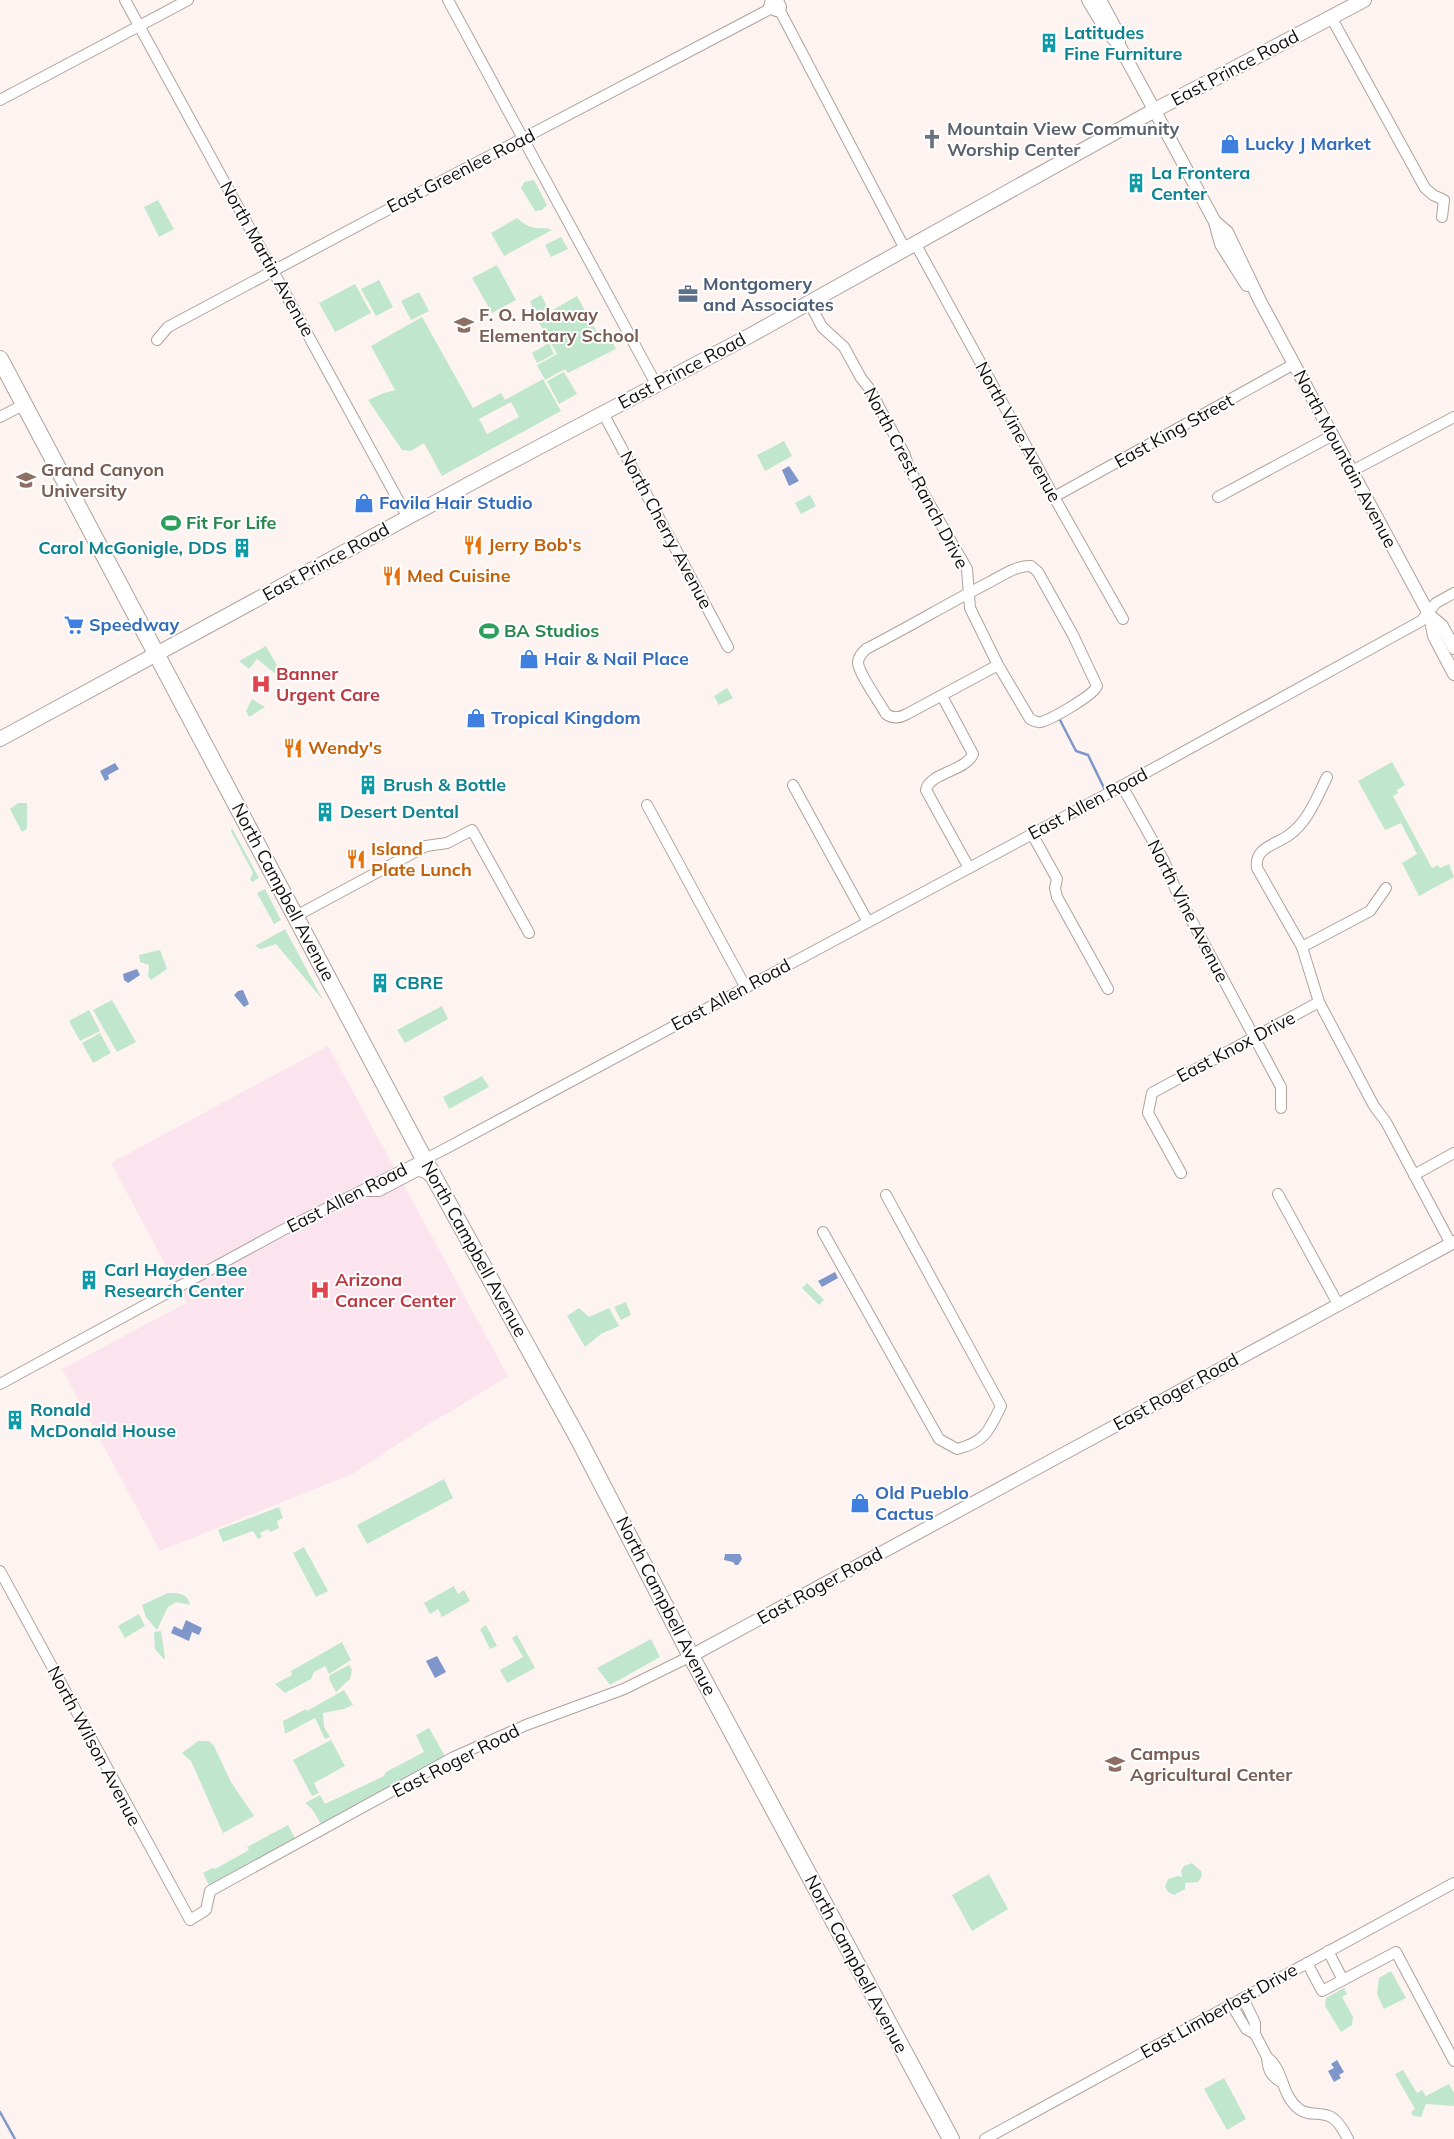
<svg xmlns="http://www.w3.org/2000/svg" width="1454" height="2139" font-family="Mulish,sans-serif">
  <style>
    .medical { fill: #fce4ef }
    .green { fill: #c0e7ce; fill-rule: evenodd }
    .water { fill: #7e96ca }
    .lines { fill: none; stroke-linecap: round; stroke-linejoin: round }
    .stream { stroke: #7e96ca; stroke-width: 2.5 }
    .minor-casing { stroke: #b0a19c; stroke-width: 12 }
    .tertiary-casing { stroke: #b0a19c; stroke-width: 14 }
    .secondary-casing { stroke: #b0a19c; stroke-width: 16 }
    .primary-casing { stroke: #b0a19c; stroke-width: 18 }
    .minor { stroke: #fff; stroke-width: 10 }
    .tertiary { stroke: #fff; stroke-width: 12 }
    .secondary { stroke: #fff; stroke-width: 14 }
    .primary { stroke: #fff; stroke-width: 16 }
    .labels { text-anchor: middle; stroke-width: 4; stroke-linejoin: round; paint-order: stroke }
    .culture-label { font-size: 18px; font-weight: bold; fill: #0d838f; stroke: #fff; text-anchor: start }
    .street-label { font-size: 18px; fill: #130e0c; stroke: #fff }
    .worship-label { font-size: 18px; font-weight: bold; fill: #5b616d; stroke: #fff; text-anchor: start }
    .shop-label { font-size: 18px; font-weight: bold; fill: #366cbe; stroke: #fff; text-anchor: start }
    .service-label { font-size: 18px; font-weight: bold; fill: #4e5e75; stroke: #fff; text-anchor: start }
    .education-label { font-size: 18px; font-weight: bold; fill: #785e54; stroke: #fff; text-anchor: start }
    .leisure-label { font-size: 18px; font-weight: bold; fill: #27864d; stroke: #fff; text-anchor: start }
    .food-label { font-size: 18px; font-weight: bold; fill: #c56008; stroke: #fff; text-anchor: start }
    .health-label { font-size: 18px; font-weight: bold; fill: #be3a42; stroke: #fff; text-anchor: start }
  </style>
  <rect width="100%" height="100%" fill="#fdf3f0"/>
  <polygon class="medical" points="328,1046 508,1376 442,1417 441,1416 352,1474 160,1551 62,1369 186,1303 111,1163"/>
  <g class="green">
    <polygon points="534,180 547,205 542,210 535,211 521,188 524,182"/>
    <polygon points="158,200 174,229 159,237 144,207"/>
    <path d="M517,218c6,5 11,9 19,10 6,1 10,-1 16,2l-48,26 -13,-23z"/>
    <polygon points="561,237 568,249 551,257 545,245"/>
    <polygon points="497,265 516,300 492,313 472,278"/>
    <polygon points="379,280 393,307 376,316 361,289"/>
    <polygon points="355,284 371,313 335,332 319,303"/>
    <polygon points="419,292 429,311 411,320 401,301"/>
    <polygon points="541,295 548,308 542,312 534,310 530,301"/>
    <polygon points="577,296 597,332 605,328 616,349 568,373 565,369 545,380 537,365 557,354 537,319"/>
    <path d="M422,317l51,91 28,-15 4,7 38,-21 18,32 -119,65 -18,-33 -13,8 -9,-1 -34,-50 16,-7 11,-3 -24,-44zM511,402l8,15 -32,17 -8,-15z"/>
    <polygon points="549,343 554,354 537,363 532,353"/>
    <polygon points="564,372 577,394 559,404 547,381"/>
    <polygon points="784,441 792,456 765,471 757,455"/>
    <polygon points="810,495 816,506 801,514 795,503"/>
    <polygon points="266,646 283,676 282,679 257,659 249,669 239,661"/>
    <polygon points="727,688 733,698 719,705 714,696"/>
    <polygon points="252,699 265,707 249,717 246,711"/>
    <polygon points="1392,762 1405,785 1397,790 1398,793 1393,796 1432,868 1438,865 1440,868 1449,864 1454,877 1419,896 1402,863 1417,854 1401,823 1385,830 1358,781"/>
    <polygon points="18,803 27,803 27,829 22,832 10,809"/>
    <polygon points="232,828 259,878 252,882 250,879 253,873 231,831"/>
    <polygon points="265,889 281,920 274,924 257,893"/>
    <polygon points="285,929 323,1000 276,944 261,949 255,946"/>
    <polygon points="160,950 167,969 151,980 148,976 149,965 140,962 139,955"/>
    <polygon points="112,1000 136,1042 117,1052 93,1010"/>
    <polygon points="442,1006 448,1019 405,1043 397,1030"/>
    <polygon points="89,1010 100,1031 80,1041 69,1021"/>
    <polygon points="100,1033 111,1053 93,1063 82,1043"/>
    <polygon points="482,1076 489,1087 449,1109 443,1097"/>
    <polygon points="807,1283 824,1300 819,1305 802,1288"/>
    <polygon points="626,1302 631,1315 621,1320 614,1307"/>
    <polygon points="579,1308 589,1317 609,1308 619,1326 601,1334 585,1347 567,1316"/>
    <polygon points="444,1479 453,1498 367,1544 357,1525"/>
    <polygon points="279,1507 283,1518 277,1521 279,1528 270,1532 268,1529 260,1533 262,1537 258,1539 253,1531 223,1542 218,1530"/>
    <polygon points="304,1547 328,1591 316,1597 293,1553"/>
    <polygon points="454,1586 458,1594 464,1590 470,1601 442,1617 438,1609 430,1614 424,1603"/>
    <path d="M168,1593c10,0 20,0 22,12l-14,-3 -8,5 -11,23 -11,-13 -4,-12z"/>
    <polygon points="139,1614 145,1626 125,1638 118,1626"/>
    <polygon points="486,1625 497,1646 490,1649 480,1629"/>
    <polygon points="161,1631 165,1658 164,1659 155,1649 154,1632"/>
    <polygon points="517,1635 535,1668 507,1683 500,1670 523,1657 512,1638"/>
    <polygon points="651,1639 660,1657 610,1685 597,1668"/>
    <polygon points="342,1642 351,1660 329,1674 325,1666 314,1672 311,1679 285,1693 275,1684 292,1675 291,1671"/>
    <polygon points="349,1665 352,1670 350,1679 336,1692 329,1679 330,1675"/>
    <polygon points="344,1690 353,1705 344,1709 323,1713 324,1727 330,1737 325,1739 315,1718 285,1734 283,1721 306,1709 307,1711"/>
    <polygon points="429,1728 446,1758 321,1824 312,1809 305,1803 320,1795 325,1804 384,1776 386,1772 424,1752 416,1735"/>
    <polygon points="331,1740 345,1766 314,1783 319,1793 312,1796 293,1760"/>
    <polygon points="198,1741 209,1741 214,1746 231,1782 254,1816 223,1833 191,1761 182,1753"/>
    <polygon points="288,1825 296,1840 209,1885 203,1873 212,1868 215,1869 249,1850 247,1847"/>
    <polygon points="1192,1863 1201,1871 1202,1876 1198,1882 1185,1883 1185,1889 1174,1895 1168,1892 1165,1887 1168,1879 1178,1876 1182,1877 1181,1871 1184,1866"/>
    <polygon points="989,1874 1008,1909 972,1931 952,1895"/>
    <polygon points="1391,1971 1406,1998 1384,2009 1377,1994 1379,1978"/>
    <polygon points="1344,1988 1347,1994 1342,1997 1353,2017 1352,2025 1341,2032 1325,2006 1326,1998"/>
    <polygon points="1403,2070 1417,2093 1422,2090 1426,2096 1449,2084 1454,2093 1454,2106 1426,2104 1421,2117 1413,2116 1411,2112 1415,2109 1395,2074"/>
    <polygon points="1224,2078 1246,2119 1227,2130 1204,2089"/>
  </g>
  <g class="water">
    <polygon points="789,466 799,481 789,486 782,470"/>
    <polygon points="115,763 119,769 108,775 109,779 105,781 100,771"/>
    <polygon points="137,969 140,975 128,983 124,980 123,974"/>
    <polygon points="243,990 249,1004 244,1007 234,995 238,991"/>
    <polygon points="835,1272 838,1278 822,1287 818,1281"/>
    <polygon points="725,1554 740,1554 742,1559 738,1565 735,1565 733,1562 724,1560"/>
    <polygon points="186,1620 202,1628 199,1635 192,1632 189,1641 171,1633 174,1626 182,1630"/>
    <polygon points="437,1656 446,1672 435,1678 426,1661"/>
    <polygon points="1337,2060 1344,2072 1339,2075 1341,2078 1334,2082 1328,2071 1334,2068 1331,2064"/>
  </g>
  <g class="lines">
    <g class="stream">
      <polyline points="1060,720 1076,751 1088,755 1106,792"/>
      <polyline points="0,2112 15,2139"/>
    </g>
    <defs>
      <g id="minor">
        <polyline points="125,0 408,518"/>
        <polyline points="448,0 656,384"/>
        <polyline points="771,0 769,7 776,11 781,7 778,0"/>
        <polyline points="779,9 905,249"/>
        <polyline points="1331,17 1425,188 1433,195 1444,200 1442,217"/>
        <polyline points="0,100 188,0"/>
        <polyline points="915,243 1054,497 1123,619"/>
        <path d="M809,302l13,25 22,20 17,31 8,10 35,65 6,17 57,99 3,39 28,57 32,54c4,2 7,4 11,3 11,-3 53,-27 56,-36l-24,-51 -35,-63 -7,-6c-14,-1 -30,10 -43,17 -41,21 -81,45 -122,66 -4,4 -8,8 -8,14 1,11 22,40 28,51 7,5 14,4 21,0l91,-49"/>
        <polyline points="157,340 168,327 434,185 770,9"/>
        <polyline points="603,413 728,647"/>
        <polyline points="0,417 25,404"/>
        <polyline points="1352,471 1454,417"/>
        <polyline points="1054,497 1294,364"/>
        <polyline points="1218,497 1333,435"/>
        <path d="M942,696l31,58c-7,17 -44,19 -47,36l43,78"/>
        <path d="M1327,777c-10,20 -19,45 -38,58 -13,10 -35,12 -32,33l45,79 17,55 55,104 12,16 65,122"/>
        <polyline points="793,785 868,922"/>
        <polyline points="1122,786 1164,861 1178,895 1281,1087 1281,1108"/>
        <polyline points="647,805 746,988"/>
        <polyline points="1032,834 1057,879 1055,888 1057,897 1108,989"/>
        <polyline points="296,916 426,846 447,843 472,830 529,933"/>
        <polyline points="1302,947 1370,911 1386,888"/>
        <polyline points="1181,1173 1148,1113 1152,1093 1319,1002"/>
        <polyline points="1414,1175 1454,1153"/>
        <polyline points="364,1191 379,1191 417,1171 424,1172 433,1179"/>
        <polyline points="1278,1194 1338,1304"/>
        <path d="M823,1232l116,207 18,10c28,-7 32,-18 44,-43l-115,-211"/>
        <polyline points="0,1384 281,1231 443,1150 1107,794 1421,621 1436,603 1454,593"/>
        <polyline points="0,1571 190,1920 206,1910 210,1891 454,1757 526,1725 624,1689 691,1656"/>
        <polyline points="1328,1951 1343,1980"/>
        <polyline points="1307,1963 1322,1991 1396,1952 1454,2061"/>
        <polyline points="1231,2004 1246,2029 1255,2034 1255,2023 1243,1998"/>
        <polyline points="1255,2034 1267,2057"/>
        <path d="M1281,2082c-11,-7 -13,-12 -14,-25 18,14 13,37 32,52 9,7 20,3 30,7 8,3 15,15 19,23"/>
        <polyline points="985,2139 1454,1883"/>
      </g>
      <g id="tertiary">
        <polyline points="1088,0 1106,30 1119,45 1215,222 1221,244 1247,285"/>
        <polyline points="1100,0 1119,35 1119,42"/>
        <polyline points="1215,222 1227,232 1260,301 1430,616 1434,636 1454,674"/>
        <polyline points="1430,616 1442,626 1454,648"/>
        <polyline points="691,1656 1454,1242"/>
      </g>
      <polyline id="secondary" points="0,739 473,482 751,335 1155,110 1364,0"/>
      <polyline id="primary" points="0,359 424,1159 579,1440 691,1656 951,2139"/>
    </defs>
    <use href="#minor" class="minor-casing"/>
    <use href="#tertiary" class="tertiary-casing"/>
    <use href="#secondary" class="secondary-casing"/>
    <use href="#primary" class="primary-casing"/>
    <use href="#minor" class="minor"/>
    <use href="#tertiary" class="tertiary"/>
    <use href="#secondary" class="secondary"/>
    <use href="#primary" class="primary"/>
  </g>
  <defs>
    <symbol id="building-bare" viewBox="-9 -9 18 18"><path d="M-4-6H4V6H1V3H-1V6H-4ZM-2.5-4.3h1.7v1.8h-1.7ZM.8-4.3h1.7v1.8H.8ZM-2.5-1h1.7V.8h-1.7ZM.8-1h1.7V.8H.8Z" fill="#0f9aa8" stroke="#fff" stroke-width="2.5" paint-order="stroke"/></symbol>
    <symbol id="church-bare" viewBox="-9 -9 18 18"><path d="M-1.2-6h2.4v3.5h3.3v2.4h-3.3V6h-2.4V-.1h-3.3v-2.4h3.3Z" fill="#6b7280" stroke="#fff" stroke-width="2.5" paint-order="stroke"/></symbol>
    <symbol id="shop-bare" viewBox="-9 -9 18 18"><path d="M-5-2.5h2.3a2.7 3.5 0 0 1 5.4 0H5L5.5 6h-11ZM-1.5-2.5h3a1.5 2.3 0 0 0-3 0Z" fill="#3f7fe0" stroke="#fff" stroke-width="2.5" paint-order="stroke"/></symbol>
    <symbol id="office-bare" viewBox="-9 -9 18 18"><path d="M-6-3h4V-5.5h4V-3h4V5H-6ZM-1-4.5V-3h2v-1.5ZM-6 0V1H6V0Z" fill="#5c6f8a" stroke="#fff" stroke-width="2.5" paint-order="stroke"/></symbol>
    <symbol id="school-bare" viewBox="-9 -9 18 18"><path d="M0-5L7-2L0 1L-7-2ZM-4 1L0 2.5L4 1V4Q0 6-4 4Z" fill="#8d6e63" stroke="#fff" stroke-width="2.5" paint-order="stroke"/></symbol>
    <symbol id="university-bare" viewBox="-9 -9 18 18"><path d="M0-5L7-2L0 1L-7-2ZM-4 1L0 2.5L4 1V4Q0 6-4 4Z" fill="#8d6e63" stroke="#fff" stroke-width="2.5" paint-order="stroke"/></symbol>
    <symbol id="stadium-bare" viewBox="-9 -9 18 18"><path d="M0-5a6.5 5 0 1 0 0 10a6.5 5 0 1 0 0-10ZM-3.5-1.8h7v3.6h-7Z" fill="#2e9e5b" stroke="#fff" stroke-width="2.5" paint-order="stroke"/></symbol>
    <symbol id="restaurant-bare" viewBox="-9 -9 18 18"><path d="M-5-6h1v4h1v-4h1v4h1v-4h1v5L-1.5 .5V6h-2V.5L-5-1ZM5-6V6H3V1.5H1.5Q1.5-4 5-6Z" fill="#e8710a" stroke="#fff" stroke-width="2.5" paint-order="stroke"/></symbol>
    <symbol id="supermarket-bare" viewBox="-9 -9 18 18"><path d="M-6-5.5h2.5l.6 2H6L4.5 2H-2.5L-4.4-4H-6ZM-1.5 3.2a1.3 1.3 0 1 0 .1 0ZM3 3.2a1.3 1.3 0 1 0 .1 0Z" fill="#3f7fe0" stroke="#fff" stroke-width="2.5" paint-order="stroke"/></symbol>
    <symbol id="hospital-bare" viewBox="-9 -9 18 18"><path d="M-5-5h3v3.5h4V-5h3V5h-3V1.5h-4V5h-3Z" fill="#e0444e" stroke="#fff" stroke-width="2.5" paint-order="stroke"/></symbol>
  </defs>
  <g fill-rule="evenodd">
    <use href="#building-bare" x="1035" y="29" width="28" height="28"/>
    <use href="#church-bare" x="918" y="125" width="28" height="28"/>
    <use href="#shop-bare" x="1216" y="130" width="28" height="28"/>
    <use href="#building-bare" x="1122" y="169" width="28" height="28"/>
    <use href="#office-bare" x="674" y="280" width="28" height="28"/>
    <use href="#school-bare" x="450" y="311" width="28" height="28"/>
    <use href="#university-bare" x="12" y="466" width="28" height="28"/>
    <use href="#shop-bare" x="350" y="489" width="28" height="28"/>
    <use href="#stadium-bare" x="157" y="509" width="28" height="28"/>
    <use href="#restaurant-bare" x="459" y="531" width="28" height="28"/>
    <use href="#building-bare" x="228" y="534" width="28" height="28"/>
    <use href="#restaurant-bare" x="378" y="562" width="28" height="28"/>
    <use href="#supermarket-bare" x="60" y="611" width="28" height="28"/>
    <use href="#stadium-bare" x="475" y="617" width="28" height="28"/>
    <use href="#shop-bare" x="515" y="645" width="28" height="28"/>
    <use href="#hospital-bare" x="247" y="670" width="28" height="28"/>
    <use href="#shop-bare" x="462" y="704" width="28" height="28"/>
    <use href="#restaurant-bare" x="279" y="734" width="28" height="28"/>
    <use href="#building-bare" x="354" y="771" width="28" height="28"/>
    <use href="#building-bare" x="311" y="798" width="28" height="28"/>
    <use href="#restaurant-bare" x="342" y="845" width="28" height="28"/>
    <use href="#building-bare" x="366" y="969" width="28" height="28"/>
    <use href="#building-bare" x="75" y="1266" width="28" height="28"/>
    <use href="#hospital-bare" x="306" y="1276" width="28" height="28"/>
    <use href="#building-bare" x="1" y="1406" width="28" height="28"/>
    <use href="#shop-bare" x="846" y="1489" width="28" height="28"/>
    <use href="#university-bare" x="1101" y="1750" width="28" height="28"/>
  </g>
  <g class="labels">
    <g class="culture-label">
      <text x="1064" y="39">Latitudes<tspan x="1064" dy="21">Fine Furniture</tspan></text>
      <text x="1151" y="179">La Frontera<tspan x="1151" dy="21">Center</tspan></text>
      <text x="227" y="554" text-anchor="end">Carol McGonigle, DDS</text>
      <text x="383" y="791">Brush &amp; Bottle</text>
      <text x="340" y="818">Desert Dental</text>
      <text x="395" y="989">CBRE</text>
      <text x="104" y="1276">Carl Hayden Bee<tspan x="104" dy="21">Research Center</tspan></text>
      <text x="30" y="1416">Ronald<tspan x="30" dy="21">McDonald House</tspan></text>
    </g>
    <g class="street-label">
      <text transform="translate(1235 68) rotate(-28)" y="6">East Prince Road</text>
      <text transform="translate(461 171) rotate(-27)" y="6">East Greenlee Road</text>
      <text transform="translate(267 259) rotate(61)" y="6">North Martin Avenue</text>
      <text transform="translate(682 371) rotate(-28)" y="6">East Prince Road</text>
      <text transform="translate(1174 431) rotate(-29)" y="6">East King Street</text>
      <text transform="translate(1018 432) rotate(61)" y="6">North Vine Avenue</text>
      <text transform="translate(1345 459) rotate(62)" y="6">North Mountain Avenue</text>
      <text transform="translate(916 478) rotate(62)" y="6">North Crest Ranch Drive</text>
      <text transform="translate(666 530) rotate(62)" y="6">North Cherry Avenue</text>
      <text transform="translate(326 562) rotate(-29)" y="6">East Prince Road</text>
      <text transform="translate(1088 804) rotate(-28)" y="6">East Allen Road</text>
      <text transform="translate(283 892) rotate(62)" y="6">North Campbell Avenue</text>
      <text transform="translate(1188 911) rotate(63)" y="6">North Vine Avenue</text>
      <text transform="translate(731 995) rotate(-28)" y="6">East Allen Road</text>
      <text transform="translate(1236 1047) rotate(-28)" y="6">East Knox Drive</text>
      <text transform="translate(347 1198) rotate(-27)" y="6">East Allen Road</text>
      <text transform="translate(474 1249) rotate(61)" y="6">North Campbell Avenue</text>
      <text transform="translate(1176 1392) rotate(-29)" y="6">East Roger Road</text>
      <text transform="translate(820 1586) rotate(-29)" y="6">East Roger Road</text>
      <text transform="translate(666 1606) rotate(63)" y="6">North Campbell Avenue</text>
      <text transform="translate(94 1746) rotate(62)" y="6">North Wilson Avenue</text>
      <text transform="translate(456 1761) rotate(-27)" y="6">East Roger Road</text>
      <text transform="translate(856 1964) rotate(62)" y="6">North Campbell Avenue</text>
      <text transform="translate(1219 2011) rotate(-29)" y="6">East Limberlost Drive</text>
    </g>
    <g class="worship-label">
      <text x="947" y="135">Mountain View Community<tspan x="947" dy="21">Worship Center</tspan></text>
    </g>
    <g class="shop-label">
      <text x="1245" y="150">Lucky J Market</text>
      <text x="379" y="509">Favila Hair Studio</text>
      <text x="89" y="631">Speedway</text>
      <text x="544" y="665">Hair &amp; Nail Place</text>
      <text x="491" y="724">Tropical Kingdom</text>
      <text x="875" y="1499">Old Pueblo<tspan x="875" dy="21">Cactus</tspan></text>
    </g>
    <g class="service-label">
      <text x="703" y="290">Montgomery<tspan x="703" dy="21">and Associates</tspan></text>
    </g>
    <g class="education-label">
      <text x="479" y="321">F. O. Holaway<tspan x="479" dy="21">Elementary School</tspan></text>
      <text x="41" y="476">Grand Canyon<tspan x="41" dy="21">University</tspan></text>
      <text x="1130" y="1760">Campus<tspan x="1130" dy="21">Agricultural Center</tspan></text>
    </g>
    <g class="leisure-label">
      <text x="186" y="529">Fit For Life</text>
      <text x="504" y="637">BA Studios</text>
    </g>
    <g class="food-label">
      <text x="488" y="551">Jerry Bob's</text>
      <text x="407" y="582">Med Cuisine</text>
      <text x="308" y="754">Wendy's</text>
      <text x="371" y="855">Island<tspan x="371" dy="21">Plate Lunch</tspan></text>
    </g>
    <g class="health-label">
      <text x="276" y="680">Banner<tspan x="276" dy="21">Urgent Care</tspan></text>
      <text x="335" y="1286">Arizona<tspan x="335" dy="21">Cancer Center</tspan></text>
    </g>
  </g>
</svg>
